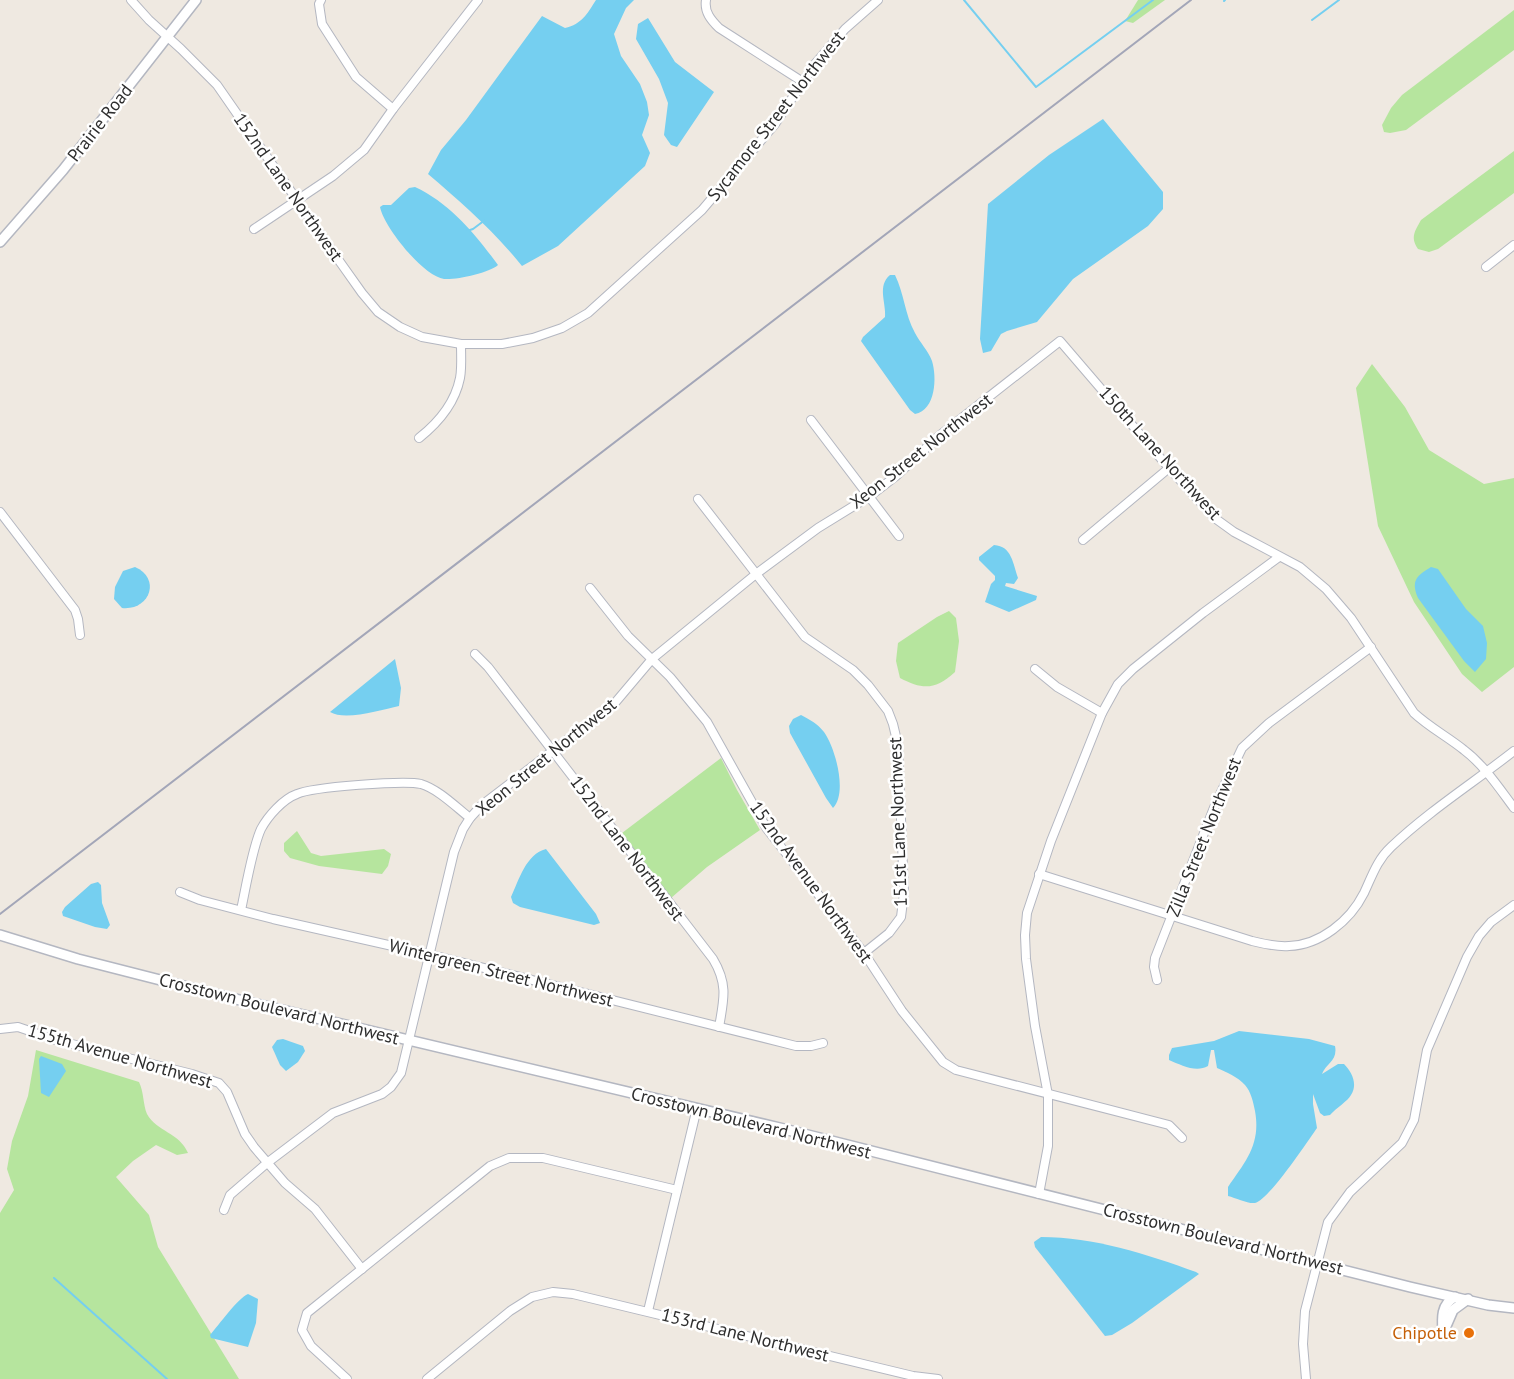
<svg xmlns="http://www.w3.org/2000/svg" width="1514" height="1379" font-family="'PT Sans',sans-serif">
  <style>
    .green { fill: #b6e59e }
    .water { fill: #75cff0 }
    .lines { fill: none; stroke-linecap: round; stroke-linejoin: round }
    .stream { stroke: #75cff0; stroke-width: 2 }
    .minor-casing { stroke: #b4b7c1; stroke-width: 10 }
    .tertiary-casing { stroke: #b4b7c1; stroke-width: 12 }
    .minor { stroke: #fff; stroke-width: 8 }
    .tertiary { stroke: #fff; stroke-width: 9 }
    .rail { stroke: #a3a6b8; stroke-width: 2 }
    .food-dot { fill: #e8710a; stroke: #fff; stroke-width: 2 }
    .labels { text-anchor: middle; stroke-width: 5; stroke-linejoin: round; paint-order: stroke }
    .street-label { font-size: 18px; fill: #2e2e2e; stroke: #fff }
    .food-label { font-size: 18px; fill: #c56008; stroke: #fff; text-anchor: end }
  </style>
  <rect width="100%" height="100%" fill="#efe9e1"/>
  <g class="green">
    <polygon points="1138,0 1165,0 1133,23 1125,21"/>
    <polygon points="1514,10 1514,50 1406,130 1390,133 1384,132 1382,125 1391,108 1402,95"/>
    <path d="M1514,151v42l-76,56 -9,3 -11,-3c-8,-12 -3,-18 3,-29z"/>
    <polygon points="1372,364 1405,407 1429,450 1484,484 1514,478 1514,667 1482,692 1462,674 1414,602 1378,526 1356,388"/>
    <path d="M949,611l7,7 3,23 -4,31c-20,18 -32,18 -55,6l-4,-17 2,-18 39,-26z"/>
    <polygon points="721,758 737,790 760,830 707,867 671,898 622,833"/>
    <polygon points="297,831 311,853 321,856 384,849 391,854 388,866 382,874 319,866 290,858 284,851 284,843"/>
    <path d="M36,1050l103,32c5,10 4,23 8,32 10,18 32,18 41,39l-11,2 -21,-10 -23,16 -17,16 33,38 9,32 81,132h-239v-166l14,-23 -7,-21 5,-28 16,-45z"/>
  </g>
  <g class="water">
    <path d="M596,0h38l-8,8 -12,26 7,22 19,28 7,18 2,13 -7,20 8,18 -5,13 -87,80 -36,20c-28,-35 -60,-63 -94,-92l13,-24 25,-30 76,-104 23,12c17,-4 22,-14 31,-28z"/>
    <polygon points="648,18 675,62 714,92 677,147 671,145 664,135 668,103 659,79 636,39 638,24"/>
    <polygon points="1103,119 1163,192 1163,209 1148,226 1073,279 1037,322 1007,331 1001,334 991,351 983,353 980,339 988,204 1049,155"/>
    <path d="M415,187c35,16 61,48 83,78 -9,8 -41,15 -54,14 -21,-3 -60,-52 -64,-72l3,-2h8l18,-17z"/>
    <path d="M890,275h5c9,18 10,40 20,58 5,10 13,17 17,28 5,16 4,49 -17,53l-5,-4 -49,-69 2,-4 22,-20c1,-15 -8,-31 5,-42z"/>
    <path d="M994,545c18,1 19,19 24,33l-4,6 -8,-1 -1,3 32,10 -1,4 -27,12 -24,-10 6,-18 4,-4v-4l-16,-16v-3z"/>
    <path d="M135,567c27,12 14,44 -13,41l-8,-9 1,-12 8,-16z"/>
    <path d="M1431,567l7,2 28,40 17,17 4,17 -1,16 -11,13 -11,-11 -46,-63c-7,-17 -2,-22 13,-31z"/>
    <path d="M395,659l6,29 -2,18c-18,4 -54,15 -69,6z"/>
    <path d="M801,715c9,5 16,8 23,17 11,15 24,61 9,76l-7,-10 -36,-65 -1,-7 4,-7z"/>
    <path d="M546,849l50,65 4,9 -6,2 -74,-18 -7,-4 -2,-6c8,-17 15,-43 35,-48z"/>
    <polygon points="98,882 101,885 102,903 110,925 107,929 95,927 63,916 62,912 65,907 91,884"/>
    <path d="M1239,1031l70,8 26,7c3,15 -9,17 -13,28l16,-10h6c8,8 14,20 7,31 -3,6 -15,13 -21,20l-6,1 -4,-3 -7,-19v10l4,24c-9,13 -49,73 -62,75 -7,1 -19,-5 -27,-7v-9c18,-26 33,-43 27,-76 -2,-10 -4,-19 -10,-26 -7,-8 -19,-13 -28,-17l-3,-18h-3l-3,16c-12,7 -27,-1 -39,-6v-5l3,-7 42,-7z"/>
    <polygon points="283,1039 303,1046 305,1051 298,1062 286,1071 280,1065 272,1047 277,1040"/>
    <polygon points="41,1056 62,1064 66,1071 49,1097 41,1093 39,1059"/>
    <path d="M1041,1237c53,0 105,17 155,35l3,2 -67,49 -20,12 -7,1 -70,-89 -1,-5z"/>
    <path d="M248,1294l10,5 -2,24 -8,24 -37,-9 -1,-3c9,-10 28,-37 38,-41z"/>
  </g>
  <g class="lines">
    <g class="stream">
      <polyline points="964,0 1036,87 1153,0"/>
      <polyline points="1224,1 1225,0"/>
      <polyline points="1312,20 1339,0"/>
      <polyline points="467,231 473,229 485,220"/>
      <polyline points="54,1278 167,1379"/>
    </g>
    <defs>
      <g id="minor">
        <polyline points="131,0 149,20 181,49 217,85 340,262 362,293 378,312 400,327 422,337 461,344 502,344 533,338 562,328 588,313 702,210 775,124 814,65 845,29 878,0"/>
        <polyline points="321,0 319,4 322,24 356,77 393,109"/>
        <path d="M706,0c-2,12 5,20 13,28l84,54"/>
        <polyline points="254,229 333,176 364,150 393,109 478,0"/>
        <polyline points="1486,267 1514,245"/>
        <polyline points="811,420 899,536"/>
        <path d="M419,438c19,-15 36,-35 41,-60 2,-10 1,-23 1,-34"/>
        <polyline points="698,499 805,637 853,670 868,685 888,711 893,724 898,745 904,893 901,917 889,933 864,953"/>
        <polyline points="0,512 75,610 78,619 80,635"/>
        <polyline points="1083,540 1169,468"/>
        <polyline points="590,588 628,636 670,677 707,722 767,829 864,953 902,1011 943,1062 956,1070 1169,1125 1182,1138"/>
        <path d="M475,654l13,13 225,292c15,25 11,40 6,68"/>
        <polyline points="1035,669 1057,687 1102,713"/>
        <path d="M1039,874l213,67c12,3 25,6 37,5 31,-1 61,-25 75,-53 8,-17 13,-33 27,-46 38,-36 82,-64 123,-96"/>
        <polyline points="180,892 200,900 273,919 428,954 796,1046 811,1046 823,1043"/>
        <path d="M241,910c5,-23 11,-61 20,-81 7,-13 22,-30 36,-35 15,-7 108,-14 124,-10 17,5 35,23 49,34"/>
        <polyline points="1157,980 1154,967 1155,958 1215,805 1242,748 1269,723 1371,647"/>
        <polyline points="0,1029 18,1027 56,1040 192,1074 219,1083 227,1092 245,1134 254,1147 285,1183 315,1209 362,1269"/>
        <polyline points="1039,1194 1048,1146 1048,1095 1035,1026 1026,959 1025,935 1027,913 1051,841 1102,713 1118,684 1133,669 1203,613 1279,557"/>
        <path d="M224,1210l6,-15 37,-32 66,-50 49,-19 9,-7 10,-14 53,-221 9,-23 7,-11 12,-13 132,-101 38,-45 104,-85 62,-46 52,-32 26,-20 43,-40 121,-95 109,127 47,51 18,13 66,35 26,22 25,29 63,95c15,14 34,24 50,37 20,15 35,38 50,58"/>
        <polyline points="648,1311 697,1108"/>
        <polyline points="347,1379 311,1346 302,1330 307,1313 490,1166 509,1158 543,1158 677,1190"/>
        <polyline points="427,1379 510,1311 532,1297 553,1292 573,1294 913,1376 938,1379"/>
        <polyline points="1306,1379 1303,1344 1305,1311 1328,1222 1350,1192 1402,1143 1414,1120 1427,1050 1467,957 1479,936 1491,922 1514,905"/>
      </g>
      <g id="tertiary">
        <polyline points="0,242 63,170 196,0"/>
        <polyline points="0,935 78,959 223,996 784,1129 1410,1287 1488,1305 1514,1308"/>
        <polyline points="1443,1333 1453,1310 1468,1299"/>
        <path d="M1443,1333c-1,-15 -2,-29 12,-36"/>
      </g>
    </defs>
    <use href="#minor" class="minor-casing"/>
    <use href="#tertiary" class="tertiary-casing"/>
    <use href="#minor" class="minor"/>
    <use href="#tertiary" class="tertiary"/>
    <polyline class="rail" points="0,914 1191,0"/>
  </g>
  <circle class="food-dot" cx="1469" cy="1333" r="6"/>
  <g class="labels">
    <g class="street-label">
      <text transform="translate(776 116) rotate(-52)" y="6">Sycamore Street Northwest</text>
      <text transform="translate(100 123) rotate(-52)" y="6">Prairie Road</text>
      <text transform="translate(288 187) rotate(55)" y="6">152nd Lane Northwest</text>
      <text transform="translate(921 451) rotate(-38)" y="6">Xeon Street Northwest</text>
      <text transform="translate(1160 453) rotate(48)" y="6">150th Lane Northwest</text>
      <text transform="translate(546 757) rotate(-39)" y="6">Xeon Street Northwest</text>
      <text transform="translate(898 822) rotate(-92)" y="6">151st Lane Northwest</text>
      <text transform="translate(1204 837) rotate(-68)" y="6">Zilla Street Northwest</text>
      <text transform="translate(627 848) rotate(53)" y="6">152nd Lane Northwest</text>
      <text transform="translate(811 882) rotate(54)" y="6">152nd Avenue Northwest</text>
      <text transform="translate(501 973) rotate(14)" y="6">Wintergreen Street Northwest</text>
      <text transform="translate(279 1009) rotate(14)" y="6">Crosstown Boulevard Northwest</text>
      <text transform="translate(120 1056) rotate(16)" y="6">155th Avenue Northwest</text>
      <text transform="translate(751 1123) rotate(14)" y="6">Crosstown Boulevard Northwest</text>
      <text transform="translate(1223 1239) rotate(14)" y="6">Crosstown Boulevard Northwest</text>
      <text transform="translate(745 1335) rotate(14)" y="6">153rd Lane Northwest</text>
    </g>
    <g class="food-label">
      <text x="1457" y="1339">Chipotle</text>
    </g>
  </g>
</svg>
